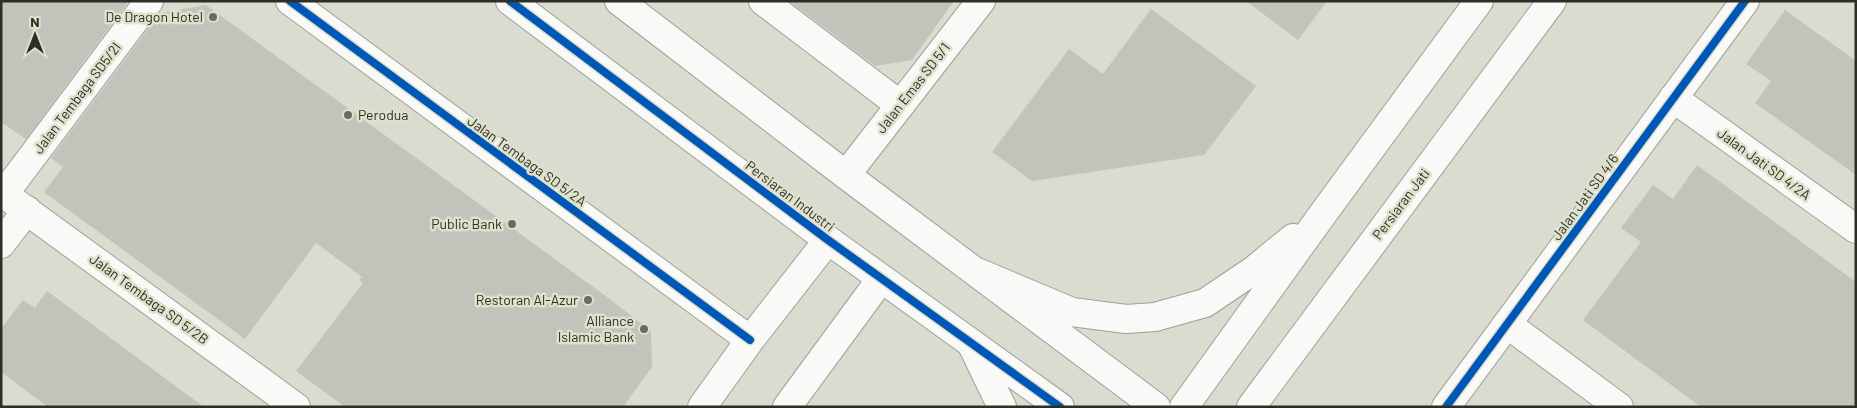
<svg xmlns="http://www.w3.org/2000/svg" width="1857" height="408" font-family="Barlow,sans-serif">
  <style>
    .building { fill: #c2c3ba }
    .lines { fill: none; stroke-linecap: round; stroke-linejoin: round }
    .minor-casing { stroke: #9fa097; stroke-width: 30 }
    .major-casing { stroke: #9fa097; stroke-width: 30 }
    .minor { stroke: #f9faf8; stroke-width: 28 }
    .major { stroke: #f9faf8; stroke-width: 28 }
    .cycleway-casing { stroke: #dee1cb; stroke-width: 11 }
    .cycleway { stroke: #0057b8; stroke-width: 8 }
    .poi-dot { fill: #6a6b62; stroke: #dee1cb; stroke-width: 2 }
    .labels { text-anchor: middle; stroke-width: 5; stroke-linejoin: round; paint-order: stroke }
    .poi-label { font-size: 14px; fill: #2e2e26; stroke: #dee1cb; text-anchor: end }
    .street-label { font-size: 14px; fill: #2e2e26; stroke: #dee1cb }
  </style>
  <rect width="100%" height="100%" fill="#dadcd0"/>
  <g class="building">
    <polygon points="1,1 129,1 26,139 1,122"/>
    <polygon points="789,1 954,1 912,60 875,66"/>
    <polygon points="1246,1 1327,1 1298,40"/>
    <polygon points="206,5 607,297 651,331 652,367 623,407 345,407 296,371 363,283 359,280 362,277 316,243 245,339 44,192 63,167 51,158 160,13"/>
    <polygon points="1151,9 1256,86 1204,155 1032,181 992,152 1069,49 1103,74"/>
    <polygon points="1785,10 1856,61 1856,175 1755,103 1771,81 1746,64"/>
    <polygon points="1697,165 1856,282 1856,407 1701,407 1583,320 1641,242 1621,228 1653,185 1673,199"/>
    <polygon points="47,291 143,362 204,407 48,407 1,372 1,329 23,300 35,308"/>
  </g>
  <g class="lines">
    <defs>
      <g id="minor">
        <polyline points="290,1 750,340"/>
        <polyline points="510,1 828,240 1060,407"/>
        <polyline points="619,1 846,175 1156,407"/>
        <polyline points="763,1 900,105"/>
        <polyline points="1673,98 1856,229"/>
        <polyline points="846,175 981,1"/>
        <polyline points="1,192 296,407"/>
        <polyline points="4,194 149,1"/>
        <polyline points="1,244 27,210"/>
        <polyline points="1507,324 1619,407"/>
        <polyline points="702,407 750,340 828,240"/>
        <polyline points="787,407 881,279"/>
        <polyline points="1446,407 1745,1"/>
      </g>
      <g id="major">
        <polyline points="977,272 1072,312 1126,319 1155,317 1205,303 1254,270 1293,238"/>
        <polyline points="971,343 1002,407"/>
        <polyline points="1184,407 1325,211 1479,1"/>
        <polyline points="1251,407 1552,1"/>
      </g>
    </defs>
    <use href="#minor" class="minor-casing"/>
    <use href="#major" class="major-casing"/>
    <use href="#minor" class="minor"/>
    <use href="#major" class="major"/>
    <defs>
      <g id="cycleway">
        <polyline points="290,1 750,340"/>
        <polyline points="510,1 828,240 1060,407"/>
        <polyline points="1446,407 1745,1"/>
      </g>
    </defs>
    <use href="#cycleway" class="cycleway-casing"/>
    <use href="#cycleway" class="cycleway"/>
  </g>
  <g class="poi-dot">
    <circle cx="213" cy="17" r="5"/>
    <circle cx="348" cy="115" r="5"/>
    <circle cx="512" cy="224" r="5"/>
    <circle cx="588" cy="300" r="5"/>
    <circle cx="644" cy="329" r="5"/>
  </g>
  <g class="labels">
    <g class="poi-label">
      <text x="203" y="22">De Dragon Hotel</text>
      <text x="358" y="120" text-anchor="start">Perodua</text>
      <text x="502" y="229">Public Bank</text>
      <text x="578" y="305">Restoran Al-Azur</text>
      <text x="634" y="326">Alliance<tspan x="634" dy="16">Islamic Bank</tspan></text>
    </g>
    <g class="street-label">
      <text transform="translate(913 88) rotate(-52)" y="5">Jalan Emas SD 5/1</text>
      <text transform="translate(77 98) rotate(-53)" y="5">Jalan Tembaga SD5/2I</text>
      <text transform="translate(527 161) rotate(36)" y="5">Jalan Tembaga SD 5/2A</text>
      <text transform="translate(1764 164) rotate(36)" y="5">Jalan Jati SD 4/2A</text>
      <text transform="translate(790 196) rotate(37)" y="5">Persiaran Industri</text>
      <text transform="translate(1585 197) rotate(-54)" y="5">Jalan Jati SD 4/6</text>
      <text transform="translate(1401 204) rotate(-53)" y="5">Persiaran Jati</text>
      <text transform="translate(149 299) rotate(36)" y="5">Jalan Tembaga SD 5/2B</text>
    </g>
  </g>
  <rect width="1857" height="408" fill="none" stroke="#2e2e26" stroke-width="5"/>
  <g transform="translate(35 35)" stroke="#dee1cb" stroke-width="4" paint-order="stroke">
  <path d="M0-4L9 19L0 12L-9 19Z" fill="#2e2e26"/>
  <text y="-8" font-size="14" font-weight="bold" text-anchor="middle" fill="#2e2e26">N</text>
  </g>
</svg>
